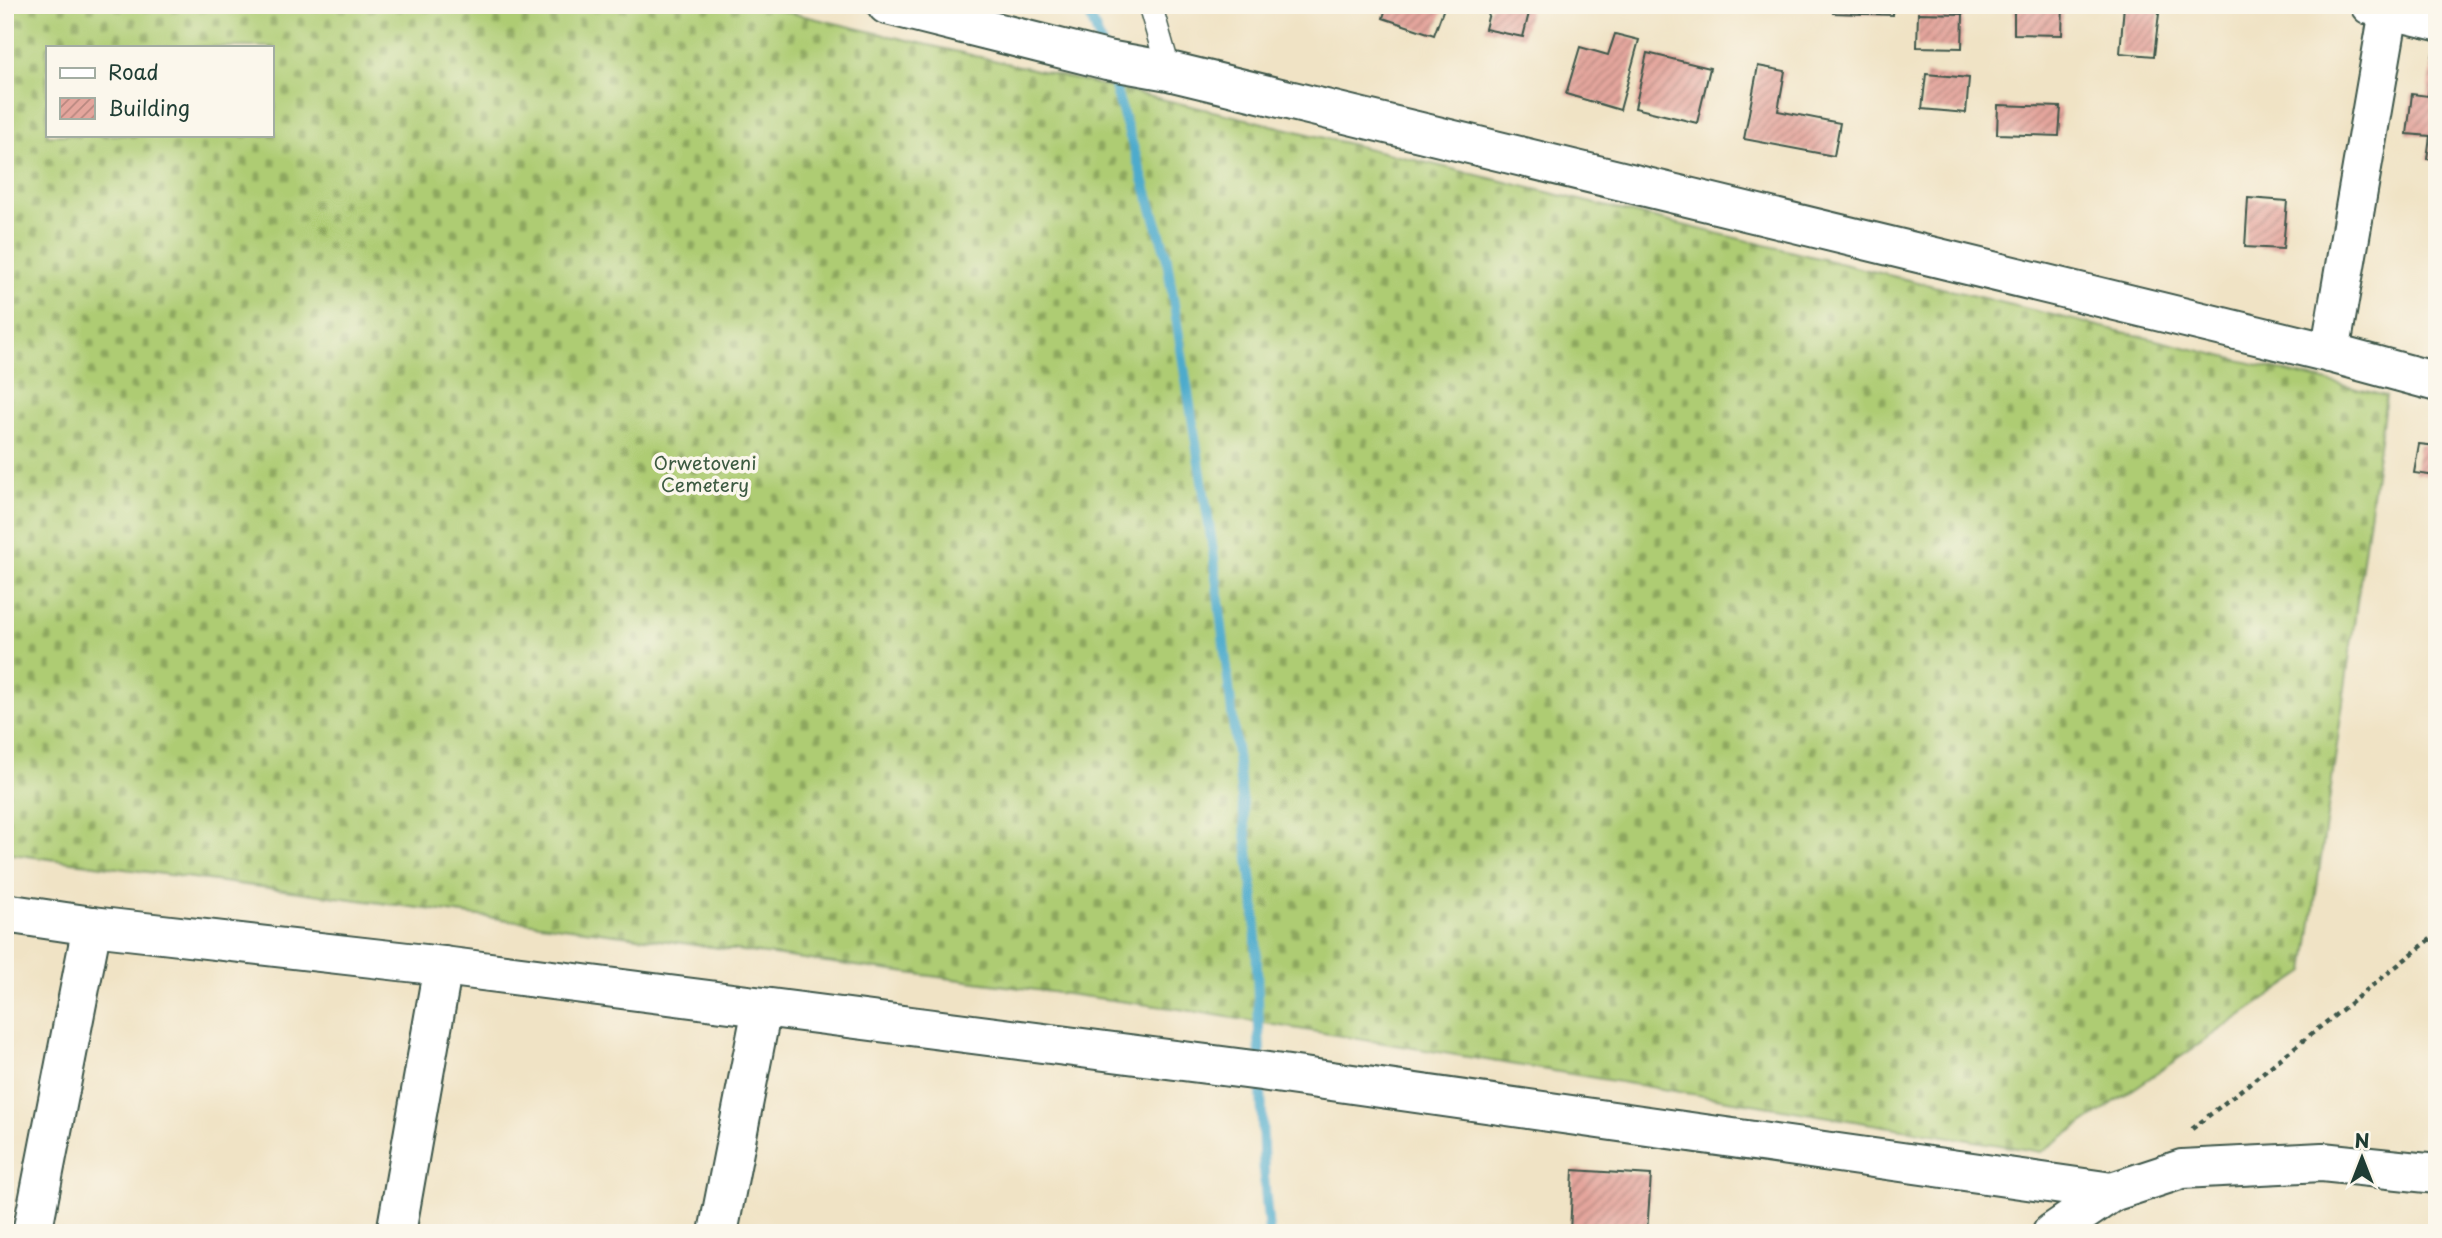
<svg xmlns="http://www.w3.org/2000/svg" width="2442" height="1238" font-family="'Playpen Sans',sans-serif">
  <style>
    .cemetery { fill: url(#cemetery-stones); stroke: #668454; stroke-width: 2; fill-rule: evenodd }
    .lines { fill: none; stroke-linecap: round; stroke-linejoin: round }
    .stream { stroke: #4dabcc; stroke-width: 10 }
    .building { fill: url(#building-hatch) }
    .service-casing { stroke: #3e564a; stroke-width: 26 }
    .minor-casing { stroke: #3e564a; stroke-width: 42 }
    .path { stroke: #3e564a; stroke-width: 4.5; stroke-dasharray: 5 5; stroke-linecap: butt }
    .service { stroke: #fff; stroke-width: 23 }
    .minor { stroke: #fff; stroke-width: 38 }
    .labels { text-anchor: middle; stroke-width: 7; stroke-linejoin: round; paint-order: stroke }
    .park-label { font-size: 19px; fill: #3c5a41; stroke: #fbf7ec }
  </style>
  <defs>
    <pattern id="cemetery-stones" width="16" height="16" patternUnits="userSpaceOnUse" patternTransform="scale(1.75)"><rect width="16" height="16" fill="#aecc73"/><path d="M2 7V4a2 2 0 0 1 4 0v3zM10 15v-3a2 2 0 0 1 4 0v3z" fill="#8da75f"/></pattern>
    <pattern id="building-hatch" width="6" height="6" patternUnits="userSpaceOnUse" patternTransform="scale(1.75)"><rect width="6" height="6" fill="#e4a59c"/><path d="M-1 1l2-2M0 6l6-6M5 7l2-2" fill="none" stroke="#b88880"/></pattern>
  </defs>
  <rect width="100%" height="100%" fill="#fbf7ec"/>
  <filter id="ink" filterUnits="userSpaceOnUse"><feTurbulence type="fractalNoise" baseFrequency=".0143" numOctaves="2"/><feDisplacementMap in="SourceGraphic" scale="14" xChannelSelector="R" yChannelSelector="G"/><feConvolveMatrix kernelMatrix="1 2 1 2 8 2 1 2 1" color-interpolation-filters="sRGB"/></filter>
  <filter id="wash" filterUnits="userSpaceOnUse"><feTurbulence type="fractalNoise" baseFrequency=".00686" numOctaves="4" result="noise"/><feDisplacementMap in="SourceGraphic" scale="28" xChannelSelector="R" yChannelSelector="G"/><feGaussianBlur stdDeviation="1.57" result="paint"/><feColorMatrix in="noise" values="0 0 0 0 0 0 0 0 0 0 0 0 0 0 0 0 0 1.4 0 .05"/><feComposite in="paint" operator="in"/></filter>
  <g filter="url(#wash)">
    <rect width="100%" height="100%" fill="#f0e3c5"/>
    <path class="cemetery" d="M5,5h752l477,111 1152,280 -81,576 -264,180 -862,-143 -1174,-156zM47,47h224v88h-224z"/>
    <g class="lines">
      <g class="stream">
        <polyline points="1086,5 1103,49"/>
        <polyline points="1109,68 1166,254 1213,550 1255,910 1264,1177 1269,1233"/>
      </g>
    </g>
    <g id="blocks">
      <g class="building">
        <polygon points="1387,5 1445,5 1434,35 1383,18"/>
        <polygon points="1491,5 1531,5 1523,37 1485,29"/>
        <polygon points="1834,5 1893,5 1893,15 1833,13"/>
        <polygon points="2014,5 2063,5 2062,35 2014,34"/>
        <polygon points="2124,5 2160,5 2154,56 2120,53"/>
        <polygon points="1918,13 1963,14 1962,48 1917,47"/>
        <polygon points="1615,34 1639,40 1620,110 1566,94 1580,47 1608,55"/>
        <polygon points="2433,52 2437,52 2437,160 2427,159 2430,136 2407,134 2412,94 2428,96"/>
        <polygon points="1647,53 1710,68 1697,123 1635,108"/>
        <polygon points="1758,66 1785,71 1778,111 1840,123 1834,156 1744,139"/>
        <polygon points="1926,74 1969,78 1966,113 1922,109"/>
        <polygon points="1998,105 2061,107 2059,136 1997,134"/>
        <polygon points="2248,198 2287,201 2283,249 2245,247"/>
        <polygon points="2419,444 2437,446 2437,476 2414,473"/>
        <polygon points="1573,1170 1651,1175 1647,1233 1570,1233"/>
      </g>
    </g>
  </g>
  <g filter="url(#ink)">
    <use href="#blocks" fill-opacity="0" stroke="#3e564a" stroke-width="2"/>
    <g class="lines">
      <defs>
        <polyline id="service" points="1150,5 1169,71"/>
        <g id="minor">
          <polyline points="887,5 1107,60 1169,71 2330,353 2437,382"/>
          <polyline points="2370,5 2437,21"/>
          <polyline points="2330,353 2390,5"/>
          <polyline points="5,913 92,926 443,966 1261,1071 2112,1192"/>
          <polyline points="32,1233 92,926"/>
          <polyline points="396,1233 443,966"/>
          <polyline points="718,1233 762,1008"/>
          <polyline points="2052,1233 2112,1192 2182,1169 2322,1162 2437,1174"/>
        </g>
      </defs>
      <use href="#service" class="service-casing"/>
      <use href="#minor" class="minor-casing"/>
      <polyline class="path" points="2192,1129 2437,934"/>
      <use href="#service" class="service"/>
      <use href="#minor" class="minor"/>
    </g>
  </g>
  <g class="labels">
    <g class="park-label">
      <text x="705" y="470">Orwetoveni<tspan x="705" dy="22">Cemetery</tspan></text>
    </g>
  </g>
  <rect width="2442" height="1238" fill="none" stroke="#fbf7ec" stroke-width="28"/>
  <rect x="46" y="46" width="228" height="91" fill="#fbf7ec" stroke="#a3ada2" stroke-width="2"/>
  <rect x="60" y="68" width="35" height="10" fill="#ffffff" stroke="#a3ada2" stroke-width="2"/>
  <text x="108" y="80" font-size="21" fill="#1f3d34">Road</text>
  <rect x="60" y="98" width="35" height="21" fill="url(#building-hatch)" stroke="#a3ada2" stroke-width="2"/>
  <text x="108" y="116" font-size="21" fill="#1f3d34">Building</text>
  <g transform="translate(2362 1158)" stroke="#fbf7ec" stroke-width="5" paint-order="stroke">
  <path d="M0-5L12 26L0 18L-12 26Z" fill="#1f3d34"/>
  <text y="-10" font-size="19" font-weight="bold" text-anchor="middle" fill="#1f3d34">N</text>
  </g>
</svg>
